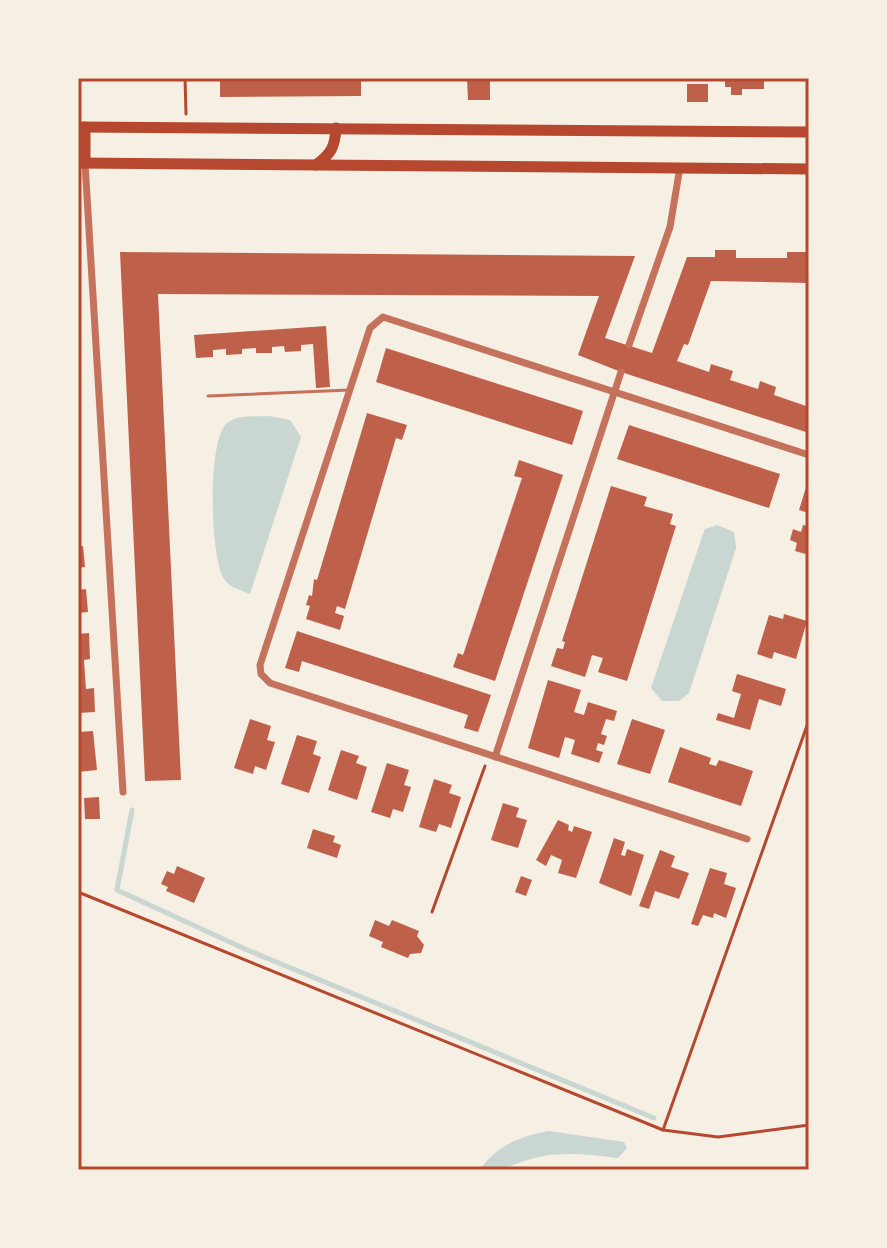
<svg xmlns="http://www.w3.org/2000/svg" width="887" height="1248" font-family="Rubik,sans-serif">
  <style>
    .water { fill: #c9d6d2 }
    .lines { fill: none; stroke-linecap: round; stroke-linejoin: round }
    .stream { stroke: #c9d6d2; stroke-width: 5 }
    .building { fill: #bf614a }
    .path { stroke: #b5482f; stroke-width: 3 }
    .service { stroke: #c5725c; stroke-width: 3 }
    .minor { stroke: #c5725c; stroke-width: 7 }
    .primary { stroke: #b5482f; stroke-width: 11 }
    .neatline { fill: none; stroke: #b5482f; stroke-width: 3 }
  </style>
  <rect width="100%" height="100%" fill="#f6efe4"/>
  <g class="water">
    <path d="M269,416l21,4 11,17 -51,157c-9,-4 -20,-6 -26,-15 -14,-22 -17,-140 3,-156 12,-9 28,-6 42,-7z"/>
    <polygon points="717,525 734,532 736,548 689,693 679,701 662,701 651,688 702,537 705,529"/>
    <path d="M549,1131l75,11 3,6 -9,10c-28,-3 -56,-7 -83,0 -25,6 -25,12 -55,12 16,-25 42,-34 69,-39z"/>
  </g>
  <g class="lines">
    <polyline class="stream" points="132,810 117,890 245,949 654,1118"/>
  </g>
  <g class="building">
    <polygon points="220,78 361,78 361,96 220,97"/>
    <polygon points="467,78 490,78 490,100 468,100"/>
    <polygon points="725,78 764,78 764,89 742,89 742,95 731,95 731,87 725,87"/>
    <rect x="687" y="84" width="21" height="18"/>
    <polygon points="715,250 736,250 736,258 787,258 787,252 807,252 809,283 711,281 688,345 684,344 677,361 709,372 711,364 733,371 730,380 758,389 760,381 776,387 774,395 806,406 809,399 809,433 621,372 578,355 599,296 158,294 181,780 145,781 120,252 635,256 605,338 652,353 687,257 715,257"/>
    <polygon points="326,326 330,387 316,388 313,344 301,345 301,351 285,352 284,346 272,347 272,353 256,353 256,348 242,349 242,354 226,355 226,349 213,350 213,357 196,358 194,335"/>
    <polygon points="386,348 583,411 572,445 376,382"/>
    <polygon points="367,413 407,425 402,440 396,438 345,609 337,606 335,613 344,616 340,630 306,619 310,606 306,605 309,595 312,596 314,579 317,580"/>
    <polygon points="629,425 780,474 769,508 617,459"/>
    <polygon points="519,460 563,475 495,681 453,667 458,653 463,655 522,478 514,476"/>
    <polygon points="808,481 809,481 809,513 799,510"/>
    <polygon points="611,486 647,497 644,506 673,514 670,524 676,526 627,681 598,672 603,658 592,655 585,677 551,666 557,648 563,649 565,642 562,641"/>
    <polygon points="803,525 809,526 809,555 795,551 797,543 790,540 793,529 801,532"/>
    <polygon points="78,546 83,546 85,567 78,568"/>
    <polygon points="86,589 88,612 78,613 78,590"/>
    <polygon points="784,614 807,621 796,659 774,652 772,659 757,654 769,615 783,619"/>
    <polygon points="297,631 491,695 478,732 464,728 468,715 302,661 299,672 285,668"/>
    <polygon points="89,633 90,659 84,660 86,689 94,688 95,712 78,713 78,634"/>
    <polygon points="737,674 786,689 781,706 759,699 750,730 716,720 718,713 734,718 741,694 732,691"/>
    <polygon points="548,680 581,690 574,712 584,715 588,702 617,711 614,721 606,719 601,734 607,736 604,745 598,743 596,750 603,752 599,763 571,754 575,740 565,737 559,758 528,748"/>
    <polygon points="250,719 271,726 267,740 275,742 266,770 255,766 253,774 234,768"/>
    <polygon points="632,719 665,730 650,774 617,764"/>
    <polygon points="93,731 97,770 78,772 78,732"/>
    <polygon points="297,735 317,741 313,754 321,757 309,793 281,784"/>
    <polygon points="680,747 711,758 709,764 716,766 719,760 753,771 741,806 668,782"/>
    <polygon points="341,750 359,756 356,763 367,767 357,800 328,790"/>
    <polygon points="387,763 409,770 404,785 411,787 403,812 393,809 390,818 371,812"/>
    <polygon points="434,779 452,785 449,793 461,797 451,828 439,824 436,832 419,827"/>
    <polygon points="99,797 100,819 85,819 84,798"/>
    <polygon points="503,803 519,808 516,817 527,820 518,848 491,840"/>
    <polygon points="558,820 569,825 568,830 572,832 574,826 592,832 576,878 558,873 562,860 551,855 546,866 536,860"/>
    <polygon points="313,829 335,836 333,842 341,845 337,858 307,848"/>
    <polygon points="614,838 625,842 621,855 625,856 627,849 644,855 631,896 599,883"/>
    <polygon points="660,850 675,856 671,867 689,873 679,899 655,891 649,909 639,906"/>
    <polygon points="177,866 205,878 194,903 166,891 168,887 161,884 167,871 174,874"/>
    <polygon points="710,868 727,873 724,884 736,888 726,918 714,913 713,918 703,915 698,926 691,924"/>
    <polygon points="521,876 532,880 526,896 515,892"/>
    <polygon points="375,920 389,926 392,920 419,931 417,936 424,945 421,953 410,954 408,958 381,947 383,942 369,936"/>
  </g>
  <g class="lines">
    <g class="path">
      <polyline points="185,78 186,114"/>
      <polyline points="78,892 663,1130 718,1137 809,1125"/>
      <polyline points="432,912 485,766"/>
      <polyline points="809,1010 809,1028"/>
      <polyline points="663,1130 809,720"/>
    </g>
    <polyline class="service" points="208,396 350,390"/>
    <g class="minor">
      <polyline points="85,163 123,792"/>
      <polyline points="629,345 670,227 680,167"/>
      <polyline points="495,757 621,372"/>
      <polyline points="747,839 270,683 261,674 260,665 370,328 383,317 809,455"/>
    </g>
    <g class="primary">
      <polyline points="78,127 809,132"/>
      <polyline points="85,127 85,163"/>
      <polyline points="78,163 809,169"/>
      <path d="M316,165c15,-11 19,-18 20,-37"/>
    </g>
  </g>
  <rect width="887" height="1248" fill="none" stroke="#f6efe4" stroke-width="160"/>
  <rect x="80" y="80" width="727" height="1088" class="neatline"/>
</svg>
